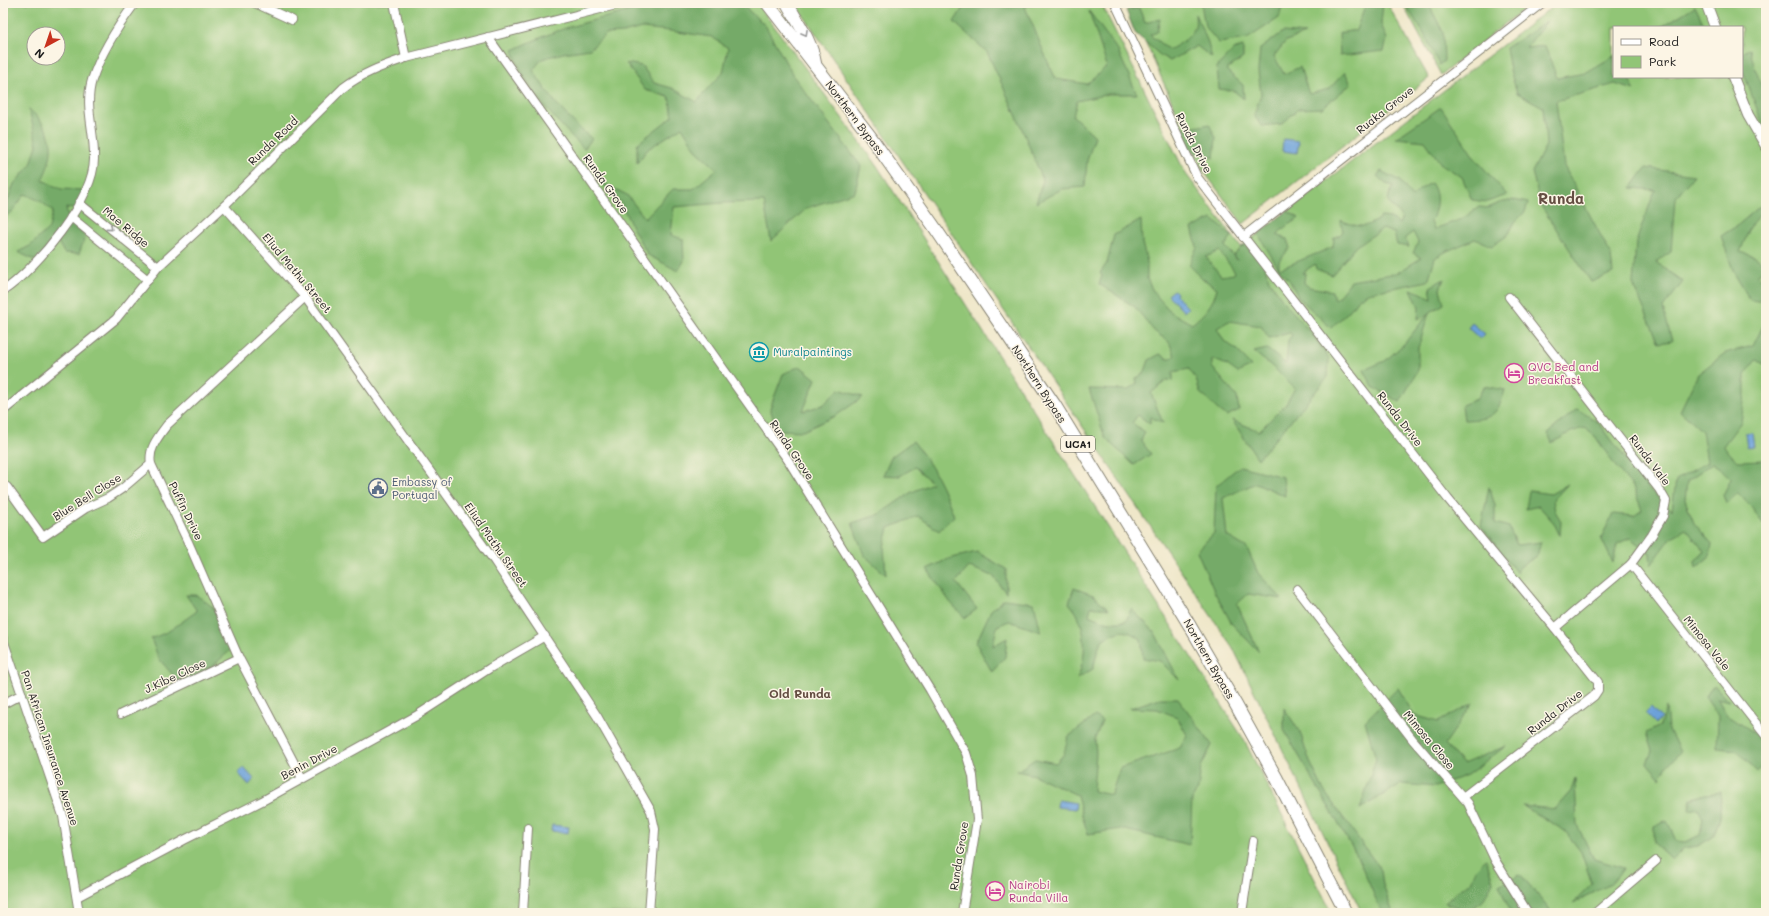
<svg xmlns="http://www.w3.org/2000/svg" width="1769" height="916" font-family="Mali,sans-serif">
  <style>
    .green { fill: #91c576; stroke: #567049; fill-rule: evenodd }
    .forest { fill: #74aa67; stroke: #486342; fill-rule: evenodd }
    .water { fill: #6ca1d9; stroke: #445e7a }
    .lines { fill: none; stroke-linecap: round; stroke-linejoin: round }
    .minor-casing { stroke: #868272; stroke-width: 10 }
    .tertiary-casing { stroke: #868272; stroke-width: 12 }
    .primary-casing { stroke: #868272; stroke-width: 14 }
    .minor { stroke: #fff; stroke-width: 8 }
    .tertiary { stroke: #fff; stroke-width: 10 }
    .primary { stroke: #fff; stroke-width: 12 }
    .oneway { stroke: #999 }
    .labels { text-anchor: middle; stroke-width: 3; stroke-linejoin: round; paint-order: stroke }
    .shield { fill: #fcf5e5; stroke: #5f5d58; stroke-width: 1 }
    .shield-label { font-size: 10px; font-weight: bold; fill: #1c1c1c }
    .street-label { font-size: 11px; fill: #1c1c1c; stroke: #fcf5e5 }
    .culture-label { font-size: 11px; fill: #0d838f; stroke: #fcf5e5; text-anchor: start }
    .hotel-label { font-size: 11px; fill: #b23c85; stroke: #fcf5e5; text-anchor: start }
    .service-label { font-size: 11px; fill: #4e5e75; stroke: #fcf5e5; text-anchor: start }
    .neighbourhood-label { font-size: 12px; font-weight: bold; fill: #644d42; stroke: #fcf5e5 }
    .district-label { font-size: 15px; font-weight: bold; fill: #644d42; stroke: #fcf5e5 }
  </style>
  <rect width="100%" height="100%" fill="#fcf5e5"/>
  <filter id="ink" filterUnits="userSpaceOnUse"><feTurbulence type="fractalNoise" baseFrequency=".025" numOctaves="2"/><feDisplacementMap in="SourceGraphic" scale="8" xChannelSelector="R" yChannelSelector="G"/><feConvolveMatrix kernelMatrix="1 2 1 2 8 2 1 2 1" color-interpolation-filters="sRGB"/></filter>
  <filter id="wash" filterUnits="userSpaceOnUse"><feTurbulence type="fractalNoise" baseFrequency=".012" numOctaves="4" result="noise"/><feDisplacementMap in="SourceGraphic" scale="16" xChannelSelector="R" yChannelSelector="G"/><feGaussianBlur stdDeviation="0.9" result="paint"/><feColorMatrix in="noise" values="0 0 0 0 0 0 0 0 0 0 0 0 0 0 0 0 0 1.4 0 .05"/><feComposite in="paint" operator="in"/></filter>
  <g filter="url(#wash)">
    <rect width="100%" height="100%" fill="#efe7c9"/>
    <g class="green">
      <path d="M3,3h754l117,158 369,577 89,175h-1329zM34,34h24v24h-24z"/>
      <path d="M795,3h306l85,171 55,73 316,-244h209v910h-404l-129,-265zM1614,27h128v50h-128z"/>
      <polygon points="1128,3 1387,3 1429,78 1243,224 1202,169"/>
      <polygon points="1402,3 1531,3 1441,75"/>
    </g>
    <g class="forest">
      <path d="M652,3h91l6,8 16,14 29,52 67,89 -6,26 -48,16 -36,33 -7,-39 -42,1 -48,4 -3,28 12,4 1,22 -6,10 -30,-16 -16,-28 -11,-24 -22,-22 28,14 18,23 28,-29h20l24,-20 -20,-18 -15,-24 -34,22 -11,14v-19l36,-28 -4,-19 -24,-7 -19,-27 16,3 12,17 18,5 25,14 9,-12 17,-17 5,-25 -16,-11 -42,-6 -28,-3 -19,5 -17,1 -16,15 -27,4 -21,6 -9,11c17,28 34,48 59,69l-8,10c-28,-29 -60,-60 -71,-99 22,-10 43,-20 67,-26 24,-7 48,-11 72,-21z"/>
      <path d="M966,3h69l-10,4c11,24 19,49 31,72l31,5 20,-18 -18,-55 29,40 19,43h-29l-31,7 -4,15 22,20 -8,25 -2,26 -23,2 -26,14 7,-23 -26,-63 -30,-65 -33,-30z"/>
      <polygon points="1201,3 1283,3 1279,18 1247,39 1219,43 1205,27"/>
      <polygon points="1366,3 1383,3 1381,24 1387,39 1384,51 1340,56 1339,33 1356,30"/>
      <polygon points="1404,3 1428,3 1443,32 1444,61 1439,65 1423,32"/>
      <polygon points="1695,6 1705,27 1661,27"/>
      <path d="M1139,8l6,15 15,-4 -3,13 -7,3 19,15c9,-5 22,-12 26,-23 1,-4 0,-10 0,-13l12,26 5,18 -15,-12 -27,15 -10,-6 -25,-22 -9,-23z"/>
      <polygon points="1547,21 1526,48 1545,46 1557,78 1585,73 1614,56 1614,77 1630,77 1634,90 1615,84 1556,101 1564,166 1611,255 1613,273 1591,282 1541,206 1532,172 1546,145 1543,107 1517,93 1510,70 1506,48"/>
      <polygon points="1283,32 1305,34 1286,41 1274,56 1284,74 1300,67 1309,94 1329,89 1345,72 1351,84 1322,108 1298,109 1282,124 1261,126 1254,115 1261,94 1258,71 1260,49"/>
      <polygon points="1243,47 1243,58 1226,70 1243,85 1244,99 1234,91 1219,89 1217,67 1233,50"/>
      <path d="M1750,49c3,16 9,30 15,44 4,8 1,31 1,41l-24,-66v-16z"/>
      <polygon points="1441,107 1474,157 1507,195 1487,202 1472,200 1462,177 1441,164 1425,141 1396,138"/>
      <path d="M29,109c25,22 28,41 13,71l19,9 21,1v20l-16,-2 3,11 16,18 -6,17 -15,-1 -7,-13 -17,23 -22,-11 12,-6 19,-18 4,-17 -13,-10 -15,-7 -13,18 -9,6v-5l11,-29 17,-20 6,-19z"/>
      <polygon points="1209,124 1216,138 1214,158 1189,151 1180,128 1196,127"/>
      <polygon points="1646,168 1694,175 1675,198 1671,252 1656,262 1683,282 1663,308 1672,341 1659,343 1633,284 1636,242 1655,190 1631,188"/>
      <path d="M1381,171l19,10 12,16 7,-7 12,-7c9,12 5,27 0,39l3,7 28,-10 17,-12 9,1 11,-5 15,-3 14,3 -3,9 -10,10 -7,13 -16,11 -17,-7c-15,7 -26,10 -40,19l-7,23 -60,12 -10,6 -8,11 -19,18 -33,-31 -8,-16 -12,-12h1l-21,-35 29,-23 12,7 -14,9 -8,8 10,4 3,9 -11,13v8l54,-22 1,-9 6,-3 3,-4 -3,-11c19,7 24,10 41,-3l10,1 8,6 3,-7 -14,-15 1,-7 5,-9 -8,-2 -9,-8zM1383,229l11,4 3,12 12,2 -4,-9 8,-6 5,10 -5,11 8,5 -24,15 -46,8 -14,17 -3,1 -2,-8 -23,-4 -5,-4 1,-10h-3l13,-9 1,5 16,6 24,-29z"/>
      <polygon points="1766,201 1766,212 1764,211 1752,223 1740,252 1755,257 1766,265 1766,268 1757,275 1766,282 1766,302 1750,300 1734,273 1721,236 1738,225"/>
      <path d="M1212,219l20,17 -7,10 12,14 -3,-5 10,-10 20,18 5,17 16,23 27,31 17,25 -1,18 -70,82 -26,-39 27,11 27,-27 9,-16 -2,-1 -19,-19 -20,-16 13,-3 19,15 2,-24 4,-5 -2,-2 -21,5 -8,-12 -32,-5 -12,7 7,13 12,8 15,17 -13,7 -11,-8 -15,-6v8l25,30 2,13 -12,6c-12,-6 -16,-15 -27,-23l-4,-14 -7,-10 -16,3v9l-6,-1 -16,13 12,30 -13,-6v7l-12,-9 -6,8 13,9 -4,9 10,13 -17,11 -29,-27 -16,-49 39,1 9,-6 -1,-6 8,-4 5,-14 11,-6 8,5 7,-3 -6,-14 -15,-11 -19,-24 -36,-23 3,-8 -2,-3 7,-10 7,-28 27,-15 1,23 5,19v17l7,14 17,19 21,12c12,-10 22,-20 25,-36l-14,-9 -14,-14 8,-18 -5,-19zM1219,251l16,21 -1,2 -13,2 -15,-19z"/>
      <polygon points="1444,279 1440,289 1444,304 1429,313 1418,348 1418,370 1400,402 1373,387 1364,370 1385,361 1404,344 1428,314 1418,319 1419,307 1411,289 1432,298 1430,287"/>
      <polygon points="1766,320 1766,365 1756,360 1745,375 1745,395 1741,422 1723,446 1737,461 1766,460 1766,522 1764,525 1751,507 1738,493 1726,504 1723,495 1731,479 1721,469 1712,463 1687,481 1685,500 1694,523 1712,544 1710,556 1696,568 1695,561 1704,551 1686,529 1672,537 1651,565 1650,553 1630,538 1617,544 1613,563 1601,538 1613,514 1634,516 1642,510 1633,487 1616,467 1595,436 1584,428 1571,432 1552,443 1548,433 1577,409 1598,422 1647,487 1672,510 1676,480 1707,462 1702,431 1680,411 1698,374 1725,353 1753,346"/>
      <polygon points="800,366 816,379 803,411 823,405 839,389 863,397 837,415 803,431 777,430 770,408 783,374"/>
      <path d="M1484,386l21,4c-8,27 -14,29 -41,30l-2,-15 15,-6z"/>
      <path d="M913,441c20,25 30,45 41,75l-15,15 -21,-15 -29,12 -5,19 2,28 -22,-20 -12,-32 26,-8 32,-22 22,-10 -17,-16 -15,9 -17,-1 8,-18z"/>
      <polygon points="1240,466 1283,477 1285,496 1256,483 1223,498 1227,536 1247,548 1258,573 1282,599 1248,594 1237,604 1259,652 1232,624 1215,593 1197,551 1214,533 1216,486"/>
      <polygon points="1568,484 1553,500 1555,511 1561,521 1560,536 1554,523 1539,506 1526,509 1529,491 1551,494"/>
      <polygon points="1489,487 1495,505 1495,523 1509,527 1517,545 1541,542 1537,556 1521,566 1516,572 1481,526"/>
      <polygon points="977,552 1006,569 1006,593 993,576 969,567 956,582 977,609 965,618 950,602 927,569 948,559"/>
      <path d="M1074,588l19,7 16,14 -18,-2 -2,8c12,6 23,9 37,6l5,-12 23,22 25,49 -19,-19 -17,-3 -2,-19c-17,-11 -20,-9 -38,0l-5,10 -5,20 -16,9c9,-18 10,-43 1,-62 -2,-5 -6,-9 -9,-13z"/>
      <polygon points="186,595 196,595 213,607 232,649 210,668 179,682 159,659 151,639 169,631 197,611"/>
      <polygon points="1004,599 1034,603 1041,632 1009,621 997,626 993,646 1007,638 1005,657 992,672 976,643 991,610"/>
      <polygon points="1714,685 1729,701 1717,698 1727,715 1761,737 1766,745 1766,762 1757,772 1736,750 1717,748 1718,716 1705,697"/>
      <polygon points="1398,688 1414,715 1438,722 1473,703 1445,744 1463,764 1506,746 1467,775 1435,787 1401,784 1360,809 1376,759 1365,721"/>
      <polygon points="1160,698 1178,698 1212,745 1201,767 1198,789 1192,799 1190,845 1121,829 1088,834 1083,819 1077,795 1034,775 1017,771 1035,759 1056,763 1064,754 1068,737 1095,716 1102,721 1095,739 1096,753 1093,791 1111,795 1120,768 1180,748 1187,735 1177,717 1157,709 1130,708"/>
      <polygon points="1666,707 1668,728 1680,752 1667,766 1660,778 1647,763 1652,751 1646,733 1660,726"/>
      <polygon points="1284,708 1300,732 1310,762 1324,791 1381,870 1383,885 1393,913 1382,913 1357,856 1284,730"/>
      <polygon points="1575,779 1577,825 1594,859 1624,868 1609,885 1573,903 1592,884 1581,852 1565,831 1523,806 1555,809 1571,791"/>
      <polygon points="1721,792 1720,818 1713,837 1698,846 1684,848 1672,860 1654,843 1654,826 1667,820 1676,841 1685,842 1700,835 1703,819 1698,808 1689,810 1691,799 1706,794"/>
      <polygon points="1486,859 1493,881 1483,901 1468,911 1445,903 1460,889 1471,882 1476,869"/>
      <polygon points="1520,874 1549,908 1551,913 1511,913 1499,885"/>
    </g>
    <g class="water">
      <polygon points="1283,139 1299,141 1297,153 1282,151"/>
      <polygon points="1174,290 1177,293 1176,295 1188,308 1184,312 1168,295"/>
      <polygon points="1472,323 1485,334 1480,339 1468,328"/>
      <polygon points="1752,432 1754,446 1747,447 1745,433"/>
      <polygon points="1651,707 1661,718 1656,724 1645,713"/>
      <polygon points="244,768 254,779 249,785 238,773"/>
      <polygon points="1058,800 1076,803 1075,809 1057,807"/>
      <polygon points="552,825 569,827 568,833 551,831"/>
    </g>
  </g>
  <g filter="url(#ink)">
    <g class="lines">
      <defs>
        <g id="minor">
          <polyline points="255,3 292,20"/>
          <polyline points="394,3 406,58"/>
          <polyline points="1115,3 1197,177 1448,499 1555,628 1598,682 1598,690 1594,696 1463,797"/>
          <polyline points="488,37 788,460 930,690 966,753 973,776 977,820 962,913"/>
          <polyline points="79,203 158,267"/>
          <polyline points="224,206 305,297 495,562 597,716 651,811 655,829 649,913"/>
          <polyline points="71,217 148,280"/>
          <polyline points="1243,237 1542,3"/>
          <path d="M3,291c33,-22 91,-92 91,-132 1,-27 -10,-53 -2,-79 9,-28 26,-54 43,-77"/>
          <polyline points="1509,297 1659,489 1666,501 1663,516 1652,535 1631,564 1555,628"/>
          <path d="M3,411l113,-92 42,-52 66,-61 119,-118c19,-15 40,-22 63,-30l218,-55"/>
          <polyline points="7,487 43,537 86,508 108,498 123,488 151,464"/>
          <polyline points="1631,564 1766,736"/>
          <polyline points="1297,589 1413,740 1468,803 1495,860 1528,913"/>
          <polyline points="3,639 63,816 79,913"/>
          <polyline points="3,704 22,694"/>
          <polyline points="121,714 239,658"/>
          <path d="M302,778l-63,-120 -50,-114 -38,-80c-3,-15 7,-27 16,-39l138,-128"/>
          <polyline points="77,897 184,840 264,800 416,716 490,668 545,636"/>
          <polyline points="523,913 528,828"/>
          <polyline points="1242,913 1253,841"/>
          <polyline points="1595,913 1656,861"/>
        </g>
        <g id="tertiary">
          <polyline points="1706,3 1715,27"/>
          <polyline points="1733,77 1748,115 1766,146"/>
        </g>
        <g id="primary">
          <polyline points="767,3 870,136 933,225 1054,404 1190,626 1236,705 1277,779 1346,913"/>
          <path d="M787,3c11,20 24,37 28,60"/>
        </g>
      </defs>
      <use href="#minor" class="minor-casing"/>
      <use href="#tertiary" class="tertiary-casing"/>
      <use href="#primary" class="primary-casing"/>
      <use href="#minor" class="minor"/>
      <use href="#tertiary" class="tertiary"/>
      <use href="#primary" class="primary"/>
    </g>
    <defs><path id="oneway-chevron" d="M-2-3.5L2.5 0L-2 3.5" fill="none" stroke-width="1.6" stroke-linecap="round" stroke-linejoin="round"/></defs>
    <g class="oneway">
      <use href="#oneway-chevron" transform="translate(805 33) rotate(61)"/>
      <use href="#oneway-chevron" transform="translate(110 228) rotate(41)"/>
    </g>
  </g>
  <defs>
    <symbol id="museum-ring" viewBox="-11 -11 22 22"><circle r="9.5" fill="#fcf5e5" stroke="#0f9aa8" stroke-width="1.5"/><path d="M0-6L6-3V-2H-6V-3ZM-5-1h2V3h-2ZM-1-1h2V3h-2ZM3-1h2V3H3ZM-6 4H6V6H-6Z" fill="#0f9aa8"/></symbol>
    <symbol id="hotel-ring" viewBox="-11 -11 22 22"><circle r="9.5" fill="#fcf5e5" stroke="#d1479c" stroke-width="1.5"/><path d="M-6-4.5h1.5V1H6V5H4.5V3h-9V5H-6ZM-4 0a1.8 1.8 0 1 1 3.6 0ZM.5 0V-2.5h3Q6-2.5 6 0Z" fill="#d1479c"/></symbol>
    <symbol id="civic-ring" viewBox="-11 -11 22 22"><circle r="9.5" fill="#fcf5e5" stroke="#5c6f8a" stroke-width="1.5"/><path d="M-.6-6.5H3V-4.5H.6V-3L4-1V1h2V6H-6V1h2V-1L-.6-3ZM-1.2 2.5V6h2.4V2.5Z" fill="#5c6f8a"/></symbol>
  </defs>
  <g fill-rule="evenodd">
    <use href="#museum-ring" x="748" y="341" width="22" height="22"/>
    <use href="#hotel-ring" x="1503" y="362" width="22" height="22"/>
    <use href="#civic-ring" x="367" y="477" width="22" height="22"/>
    <use href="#hotel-ring" x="984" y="880" width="22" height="22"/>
  </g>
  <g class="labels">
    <rect class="shield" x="1061" y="436" width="34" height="16" rx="3"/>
    <g class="shield-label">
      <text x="1078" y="448">UCA1</text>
    </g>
    <g class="street-label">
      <text transform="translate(1385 110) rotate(-38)" y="4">Ruaka Grove</text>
      <text transform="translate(855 118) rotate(53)" y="4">Northern Bypass</text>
      <text transform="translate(273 141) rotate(-44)" y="4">Runda Road</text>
      <text transform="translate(1194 143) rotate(63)" y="4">Runda Drive</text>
      <text transform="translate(606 184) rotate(55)" y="4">Runda Grove</text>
      <text transform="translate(126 227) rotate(40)" y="4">Mae Ridge</text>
      <text transform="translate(297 273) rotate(50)" y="4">Eliud Mathu Street</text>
      <text transform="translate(1039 384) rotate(57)" y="4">Northern Bypass</text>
      <text transform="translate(1400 419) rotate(52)" y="4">Runda Drive</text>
      <text transform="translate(792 450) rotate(56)" y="4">Runda Grove</text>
      <text transform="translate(1650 460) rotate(53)" y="4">Runda Vale</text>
      <text transform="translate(87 497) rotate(-32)" y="4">Blue Bell Close</text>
      <text transform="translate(186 511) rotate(64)" y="4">Puffin Drive</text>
      <text transform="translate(496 545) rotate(55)" y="4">Eliud Mathu Street</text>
      <text transform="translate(1707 643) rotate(51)" y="4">Mimosa Vale</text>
      <text transform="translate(1209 659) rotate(60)" y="4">Northern Bypass</text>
      <text transform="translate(175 676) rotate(-25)" y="4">J.Kibe Close</text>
      <text transform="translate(1555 712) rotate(-38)" y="4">Runda Drive</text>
      <text transform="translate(1429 740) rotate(50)" y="4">Mimosa Close</text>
      <text transform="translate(50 748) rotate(72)" y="4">Pan African Insurance Avenue</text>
      <text transform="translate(309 762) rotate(-28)" y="4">Benin Drive</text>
      <text transform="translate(959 856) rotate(-81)" y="4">Runda Grove</text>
    </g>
    <g class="culture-label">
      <text x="773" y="356">Muralpaintings</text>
    </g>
    <g class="hotel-label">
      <text x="1528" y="371">QVC Bed and<tspan x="1528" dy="13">Breakfast</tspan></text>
      <text x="1009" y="889">Nairobi<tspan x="1009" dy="13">Runda Villa</tspan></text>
    </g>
    <g class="service-label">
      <text x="392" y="486">Embassy of<tspan x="392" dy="13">Portugal</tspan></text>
    </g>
    <g class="neighbourhood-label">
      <text x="800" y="698">Old Runda</text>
    </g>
    <g class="district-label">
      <text x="1561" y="204">Runda</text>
    </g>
  </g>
  <rect width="1769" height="916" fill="none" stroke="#fcf5e5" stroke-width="16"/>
  <rect x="1613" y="26" width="130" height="52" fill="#fcf5e5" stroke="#a29e95"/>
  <rect x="1621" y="39" width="20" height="6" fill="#ffffff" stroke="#a29e95"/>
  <text x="1649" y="46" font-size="12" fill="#1c1c1c">Road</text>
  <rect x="1621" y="56" width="20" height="12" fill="#91c576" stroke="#a29e95"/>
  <text x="1649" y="66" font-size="12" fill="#1c1c1c">Park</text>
  <g transform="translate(46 46) rotate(220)"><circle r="19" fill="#fcf5e5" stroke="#a29e95"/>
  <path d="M0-3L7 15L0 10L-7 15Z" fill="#c8321e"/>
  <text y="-6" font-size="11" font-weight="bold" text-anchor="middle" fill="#1c1c1c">N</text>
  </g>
</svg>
